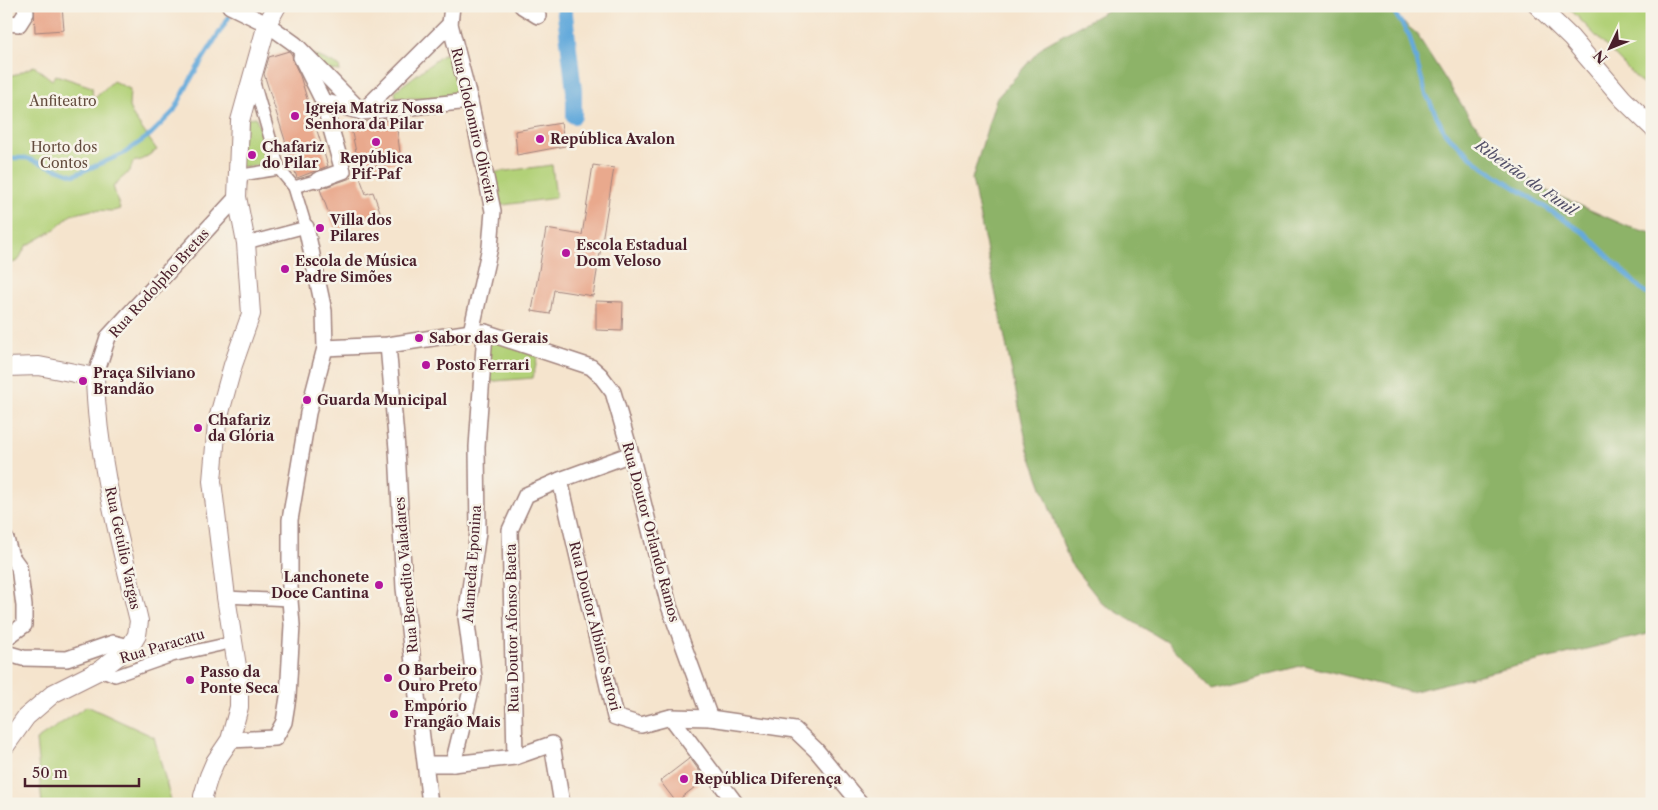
<svg xmlns="http://www.w3.org/2000/svg" width="1658" height="810" font-family="'Libre Caslon Text',serif">
  <style>
    .green { fill: #b2d178; stroke: #7e7852 }
    .forest { fill: #8db368; stroke: #6c694a }
    .lines { fill: none; stroke-linecap: round; stroke-linejoin: round }
    .stream { stroke: #65aadb; stroke-width: 4.5 }
    .canal { stroke: #65aadb; stroke-width: 16 }
    .building { fill: #e9a98d }
    .pedestrian-casing { stroke: #a0827c; stroke-width: 14 }
    .minor-casing { stroke: #a0827c; stroke-width: 18 }
    .tertiary-casing { stroke: #a0827c; stroke-width: 20 }
    .pedestrian { stroke: #fff; stroke-width: 11 }
    .minor { stroke: #fff; stroke-width: 15 }
    .tertiary { stroke: #fff; stroke-width: 18 }
    .poi-dot { fill: #b5179e; stroke: #f7f3e8; stroke-width: 2 }
    .labels { text-anchor: middle; stroke-width: 5; stroke-linejoin: round; paint-order: stroke }
    .park-label { font-size: 14px; fill: #644c3e; stroke: #f7f3e8 }
    .poi-label { font-size: 14px; font-weight: bold; fill: #4a1f2b; stroke: #f7f3e8; text-anchor: start }
    .street-label { font-size: 14px; fill: #4a1f2b; stroke: #f7f3e8 }
    .water-label { font-size: 15px; font-style: italic; fill: #535069; stroke: #f7f3e8 }
  </style>
  <rect width="100%" height="100%" fill="#f7f3e8"/>
  <filter id="ink" filterUnits="userSpaceOnUse"><feTurbulence type="fractalNoise" baseFrequency=".02" numOctaves="2"/><feDisplacementMap in="SourceGraphic" scale="10" xChannelSelector="R" yChannelSelector="G"/><feConvolveMatrix kernelMatrix="1 2 1 2 8 2 1 2 1" color-interpolation-filters="sRGB"/></filter>
  <filter id="wash" filterUnits="userSpaceOnUse"><feTurbulence type="fractalNoise" baseFrequency=".0096" numOctaves="4" result="noise"/><feDisplacementMap in="SourceGraphic" scale="20" xChannelSelector="R" yChannelSelector="G"/><feGaussianBlur stdDeviation="1.12" result="paint"/><feColorMatrix in="noise" values="0 0 0 0 0 0 0 0 0 0 0 0 0 0 0 0 0 1.4 0 .05"/><feComposite in="paint" operator="in"/></filter>
  <g filter="url(#wash)">
    <rect width="100%" height="100%" fill="#f5e4cd"/>
    <g class="green">
      <polygon points="1567,6 1652,6 1652,94"/>
      <polygon points="313,54 339,66 340,71 318,69"/>
      <polygon points="444,54 451,56 459,101 396,97 395,91"/>
      <polygon points="34,66 52,80 56,75 92,87 93,100 113,81 130,89 129,107 133,116 157,150 141,160 133,162 130,171 113,186 120,209 113,211 92,210 71,215 54,230 26,246 18,261 6,265 6,76 17,74"/>
      <polygon points="256,117 271,165 235,167 248,118"/>
      <polygon points="552,165 556,198 488,207 483,174"/>
      <polygon points="487,336 538,356 533,378 483,382"/>
      <polygon points="87,706 154,737 172,804 42,804 36,740"/>
    </g>
    <polygon class="forest" points="1115,6 1383,6 1416,33 1472,121 1538,187 1629,227 1652,233 1652,633 1410,692 1304,665 1211,689 1167,642 1102,603 1070,563 1028,450 972,179 996,99 1043,46"/>
    <g class="lines">
      <g class="stream">
        <polyline points="1390,6 1409,35 1426,94 1445,133 1479,164 1586,234 1645,293 1652,295"/>
        <polyline points="6,158 26,158 74,175 123,154 150,135 174,111 193,75 229,17"/>
      </g>
      <polyline class="canal" points="564,6 574,91 574,116"/>
    </g>
    <g id="blocks">
      <g class="building">
        <polygon points="34,6 62,6 64,30 35,32"/>
        <polygon points="289,51 292,55 293,61 300,76 328,166 297,178 264,74 269,57"/>
        <polygon points="396,120 401,162 359,167 350,123"/>
        <polygon points="561,123 565,146 517,155 515,131"/>
        <polygon points="593,165 614,168 593,296 554,290 550,314 532,311 546,229 582,235"/>
        <polygon points="359,175 366,194 373,192 381,214 335,231 320,189"/>
        <polygon points="596,301 623,302 622,331 596,330"/>
        <polygon points="690,758 705,779 676,802 660,781"/>
      </g>
    </g>
  </g>
  <g filter="url(#ink)">
    <use href="#blocks" fill-opacity="0" stroke="#a0827c" stroke-width="1"/>
    <g class="lines">
      <defs>
        <g id="pedestrian">
          <polyline points="253,79 279,169"/>
          <polyline points="240,186 242,175 279,169 294,187 318,180"/>
          <polyline points="246,243 306,227 294,187"/>
          <polyline points="226,597 290,600"/>
          <polyline points="100,670 115,676 172,656 234,642"/>
        </g>
        <g id="minor">
          <polyline points="230,6 267,24 295,44 362,112 450,24"/>
          <polyline points="452,6 450,24 470,101 493,211 490,247 471,332"/>
          <polyline points="522,6 538,16"/>
          <polyline points="6,23 19,24 26,13 25,6"/>
          <polyline points="301,57 323,101 343,171 318,180"/>
          <polyline points="323,101 362,112 470,101"/>
          <polyline points="388,345 397,449 404,588 430,804"/>
          <polyline points="325,348 388,345 471,332 485,332 591,367 600,375 613,392 631,454 669,606 710,718"/>
          <polyline points="95,377 108,337 237,197"/>
          <polyline points="560,480 615,717 641,725 671,717 710,718 795,730 816,750 861,804"/>
          <polyline points="6,539 11,556 19,567 24,606 24,625 6,638"/>
          <polyline points="6,653 23,658 67,659 113,643 130,647"/>
          <polyline points="671,717 736,804"/>
          <polyline points="230,740 275,738 284,722 288,697 292,625 290,600 290,520 308,413 325,348 324,311 306,227"/>
          <polyline points="515,757 510,530 526,495 560,480 631,454"/>
          <polyline points="426,764 453,764 515,757 552,744 562,804"/>
          <polyline points="453,764 474,678 466,617 478,532 477,447 485,332"/>
        </g>
        <g id="tertiary">
          <polyline points="1538,6 1571,38 1623,99 1652,127"/>
          <path d="M6,367l33,-1 56,11c2,83 25,164 44,244l-2,14 -7,12 -30,23 -46,23 -28,24 -20,28"/>
          <polyline points="204,804 203,796 209,776 215,762 230,740 239,707 239,679 226,597 212,481 217,423 233,365 251,314 246,243 237,197 240,121 267,24 277,6"/>
        </g>
      </defs>
      <use href="#pedestrian" class="pedestrian-casing"/>
      <use href="#minor" class="minor-casing"/>
      <use href="#tertiary" class="tertiary-casing"/>
      <use href="#pedestrian" class="pedestrian"/>
      <use href="#minor" class="minor"/>
      <use href="#tertiary" class="tertiary"/>
    </g>
  </g>
  <g class="poi-dot">
    <circle cx="295" cy="116" r="5"/>
    <circle cx="540" cy="139" r="5"/>
    <circle cx="376" cy="142" r="5"/>
    <circle cx="252" cy="155" r="5"/>
    <circle cx="320" cy="228" r="5"/>
    <circle cx="566" cy="253" r="5"/>
    <circle cx="285" cy="269" r="5"/>
    <circle cx="419" cy="338" r="5"/>
    <circle cx="426" cy="365" r="5"/>
    <circle cx="83" cy="381" r="5"/>
    <circle cx="307" cy="400" r="5"/>
    <circle cx="198" cy="428" r="5"/>
    <circle cx="379" cy="585" r="5"/>
    <circle cx="388" cy="678" r="5"/>
    <circle cx="190" cy="680" r="5"/>
    <circle cx="394" cy="714" r="5"/>
    <circle cx="684" cy="779" r="5"/>
  </g>
  <g class="labels">
    <g class="park-label">
      <text x="63" y="106">Anfiteatro</text>
      <text x="64" y="152">Horto dos<tspan x="64" dy="16">Contos</tspan></text>
    </g>
    <g class="poi-label">
      <text x="305" y="113">Igreja Matriz Nossa<tspan x="305" dy="16">Senhora da Pilar</tspan></text>
      <text x="550" y="144">República Avalon</text>
      <text x="262" y="152">Chafariz<tspan x="262" dy="16">do Pilar</tspan></text>
      <text x="376" y="163" text-anchor="middle">República<tspan x="376" dy="16">Pif-Paf</tspan></text>
      <text x="330" y="225">Villa dos<tspan x="330" dy="16">Pilares</tspan></text>
      <text x="576" y="250">Escola Estadual<tspan x="576" dy="16">Dom Veloso</tspan></text>
      <text x="295" y="266">Escola de Música<tspan x="295" dy="16">Padre Simões</tspan></text>
      <text x="429" y="343">Sabor das Gerais</text>
      <text x="436" y="370">Posto Ferrari</text>
      <text x="93" y="378">Praça Silviano<tspan x="93" dy="16">Brandão</tspan></text>
      <text x="317" y="405">Guarda Municipal</text>
      <text x="208" y="425">Chafariz<tspan x="208" dy="16">da Glória</tspan></text>
      <text x="369" y="582" text-anchor="end">Lanchonete<tspan x="369" dy="16">Doce Cantina</tspan></text>
      <text x="398" y="675">O Barbeiro<tspan x="398" dy="16">Ouro Preto</tspan></text>
      <text x="200" y="677">Passo da<tspan x="200" dy="16">Ponte Seca</tspan></text>
      <text x="404" y="711">Empório<tspan x="404" dy="16">Frangão Mais</tspan></text>
      <text x="694" y="784">República Diferença</text>
    </g>
    <g class="street-label">
      <text transform="translate(474 125) rotate(77)" y="5">Rua Clodomiro Oliveira</text>
      <text transform="translate(159 283) rotate(-48)" y="5">Rua Rodolpho Bretas</text>
      <text transform="translate(651 532) rotate(75)" y="5">Rua Doutor Orlando Ramos</text>
      <text transform="translate(123 548) rotate(78)" y="5">Rua Getúlio Vargas</text>
      <text transform="translate(472 564) rotate(-86)" y="5">Alameda Eponina</text>
      <text transform="translate(406 575) rotate(-95)" y="5">Rua Benedito Valadares</text>
      <text transform="translate(595 626) rotate(76)" y="5">Rua Doutor Albino Sartori</text>
      <text transform="translate(512 628) rotate(-91)" y="5">Rua Doutor Afonso Baeta</text>
      <text transform="translate(162 646) rotate(-17)" y="5">Rua Paracatu</text>
    </g>
    <g class="water-label">
      <text transform="translate(1526 178) rotate(35)" y="5">Ribeirão do Funil</text>
    </g>
  </g>
  <rect width="1658" height="810" fill="none" stroke="#f7f3e8" stroke-width="25"/>
  <g transform="translate(1610 48) rotate(227)" stroke="#f7f3e8" stroke-width="4" paint-order="stroke">
  <path d="M0-4L9 19L0 12L-9 19Z" fill="#4a1f2b"/>
  <text y="-8" font-size="14" font-weight="bold" text-anchor="middle" fill="#4a1f2b">N</text>
  </g>
  <path d="M25 778v8h114v-8" fill="none" stroke="#4a1f2b" stroke-width="2.5"/>
  <text x="32" y="778" font-size="15" fill="#4a1f2b" stroke="#f7f3e8" stroke-width="4" paint-order="stroke">50 m</text>
</svg>
